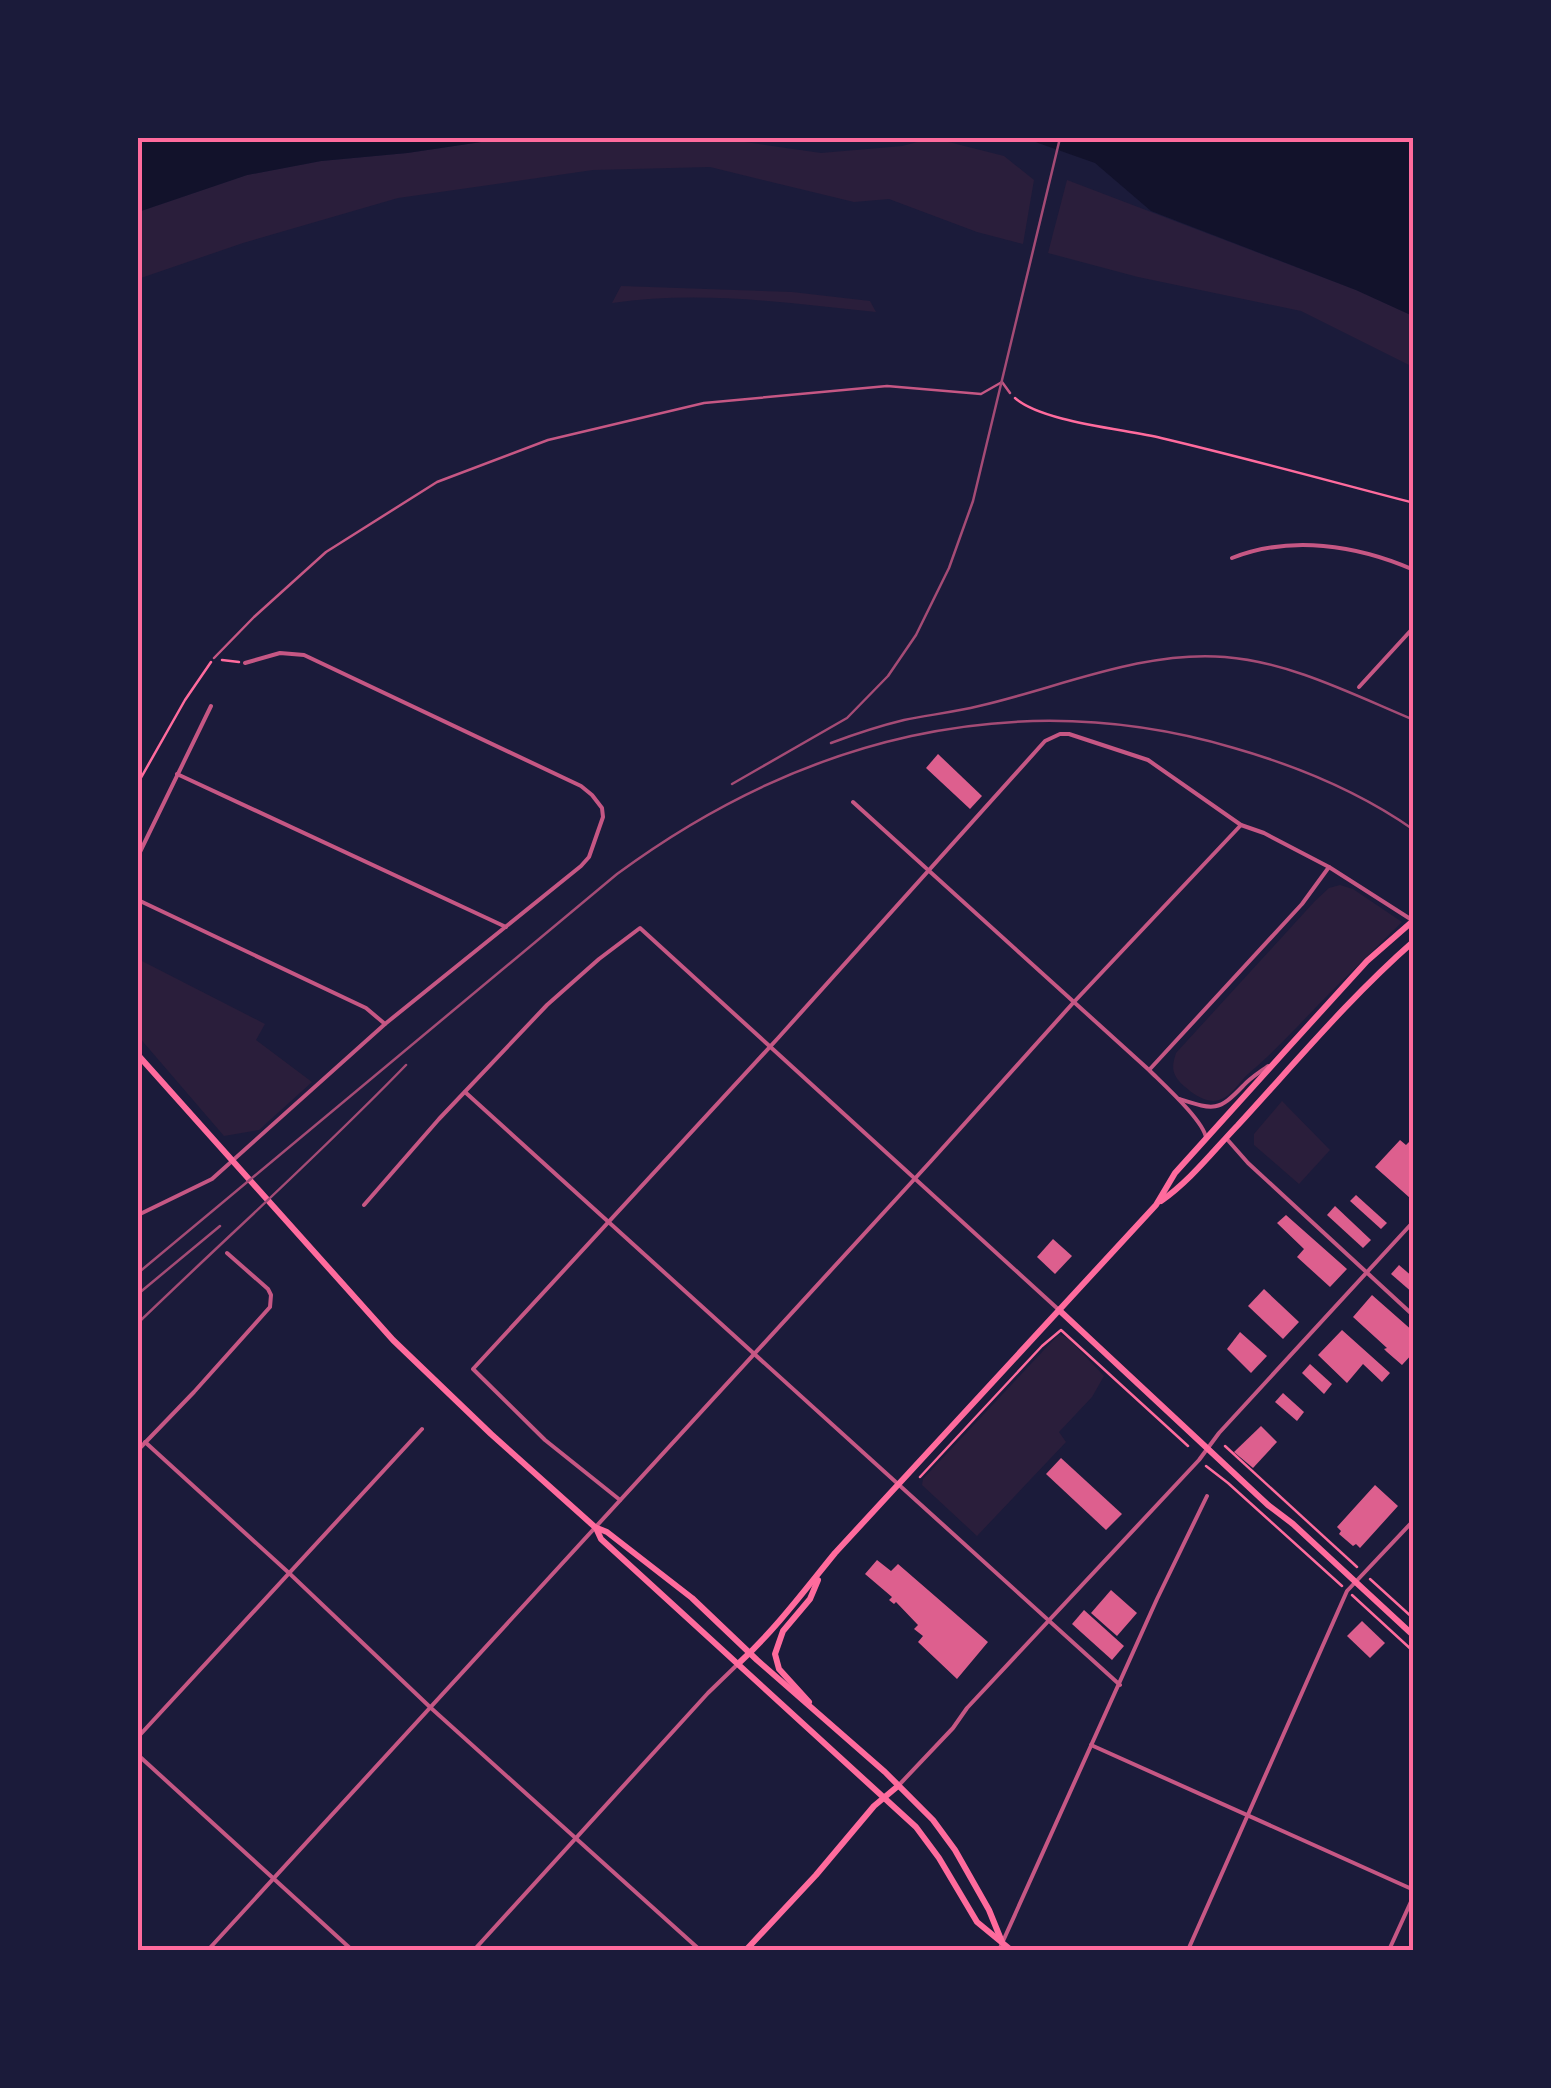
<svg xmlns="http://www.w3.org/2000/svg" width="1551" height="2088" font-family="'PT Sans',sans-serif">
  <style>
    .green { fill: #2a1e3b }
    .water { fill: #12122b }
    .building { fill: #dd5f8e }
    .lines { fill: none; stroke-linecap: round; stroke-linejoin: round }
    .path { stroke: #ff6b9d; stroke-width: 2.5 }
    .service { stroke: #c65784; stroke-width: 2.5 }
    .minor { stroke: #c65784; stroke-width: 4 }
    .secondary { stroke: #ff6b9d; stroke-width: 6 }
    .rail { stroke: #a44b75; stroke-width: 2.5 }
    .neatline { fill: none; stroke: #ff6b9d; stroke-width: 4 }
  </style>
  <rect width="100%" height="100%" fill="#1b1b3a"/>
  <g class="green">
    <polygon points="508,138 717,138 821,153 902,146 933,138 1004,156 1034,180 1023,244 977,232 889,199 854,202 710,167 593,170 398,198 243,243 138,279 138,212 247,175 321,161 407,153"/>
    <polygon points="1067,180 1356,290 1413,316 1413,367 1301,311 1138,277 1048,253"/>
    <path d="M621,286l171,6 78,9 6,11c-87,-9 -176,-22 -264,-9z"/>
    <path d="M1340,885l13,4 49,33c-27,27 -56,54 -83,82 -23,24 -46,49 -71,70 -9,8 -17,23 -29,26 -12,4 -26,-6 -35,-14 -12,-11 -13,-18 -8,-33l139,-152 14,-13z"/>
    <polygon points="138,959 265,1024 256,1040 312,1082 259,1130 224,1136 138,1036"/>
    <polygon points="1282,1101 1330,1150 1299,1184 1254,1145 1254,1134"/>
    <polygon points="1059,1334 1068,1338 1104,1376 1092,1397 1059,1432 1066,1442 977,1536 922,1485 923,1479"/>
  </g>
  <g class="water">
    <polygon points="138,138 508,138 407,153 321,161 247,175 138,212"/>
    <polygon points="1024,138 1413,138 1413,316 1356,290 1151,211 1095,163"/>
  </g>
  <g class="building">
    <polygon points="938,754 982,796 970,809 926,768"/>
    <polygon points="1414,1137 1414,1194 1410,1198 1375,1167 1400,1140 1406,1145"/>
    <polygon points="1356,1195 1387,1223 1381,1229 1350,1201"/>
    <polygon points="1335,1206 1371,1240 1363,1248 1327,1215"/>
    <polygon points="1286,1215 1347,1269 1330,1287 1297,1257 1304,1249 1277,1223"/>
    <polygon points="1053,1239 1072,1256 1055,1274 1037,1257"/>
    <polygon points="1399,1265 1414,1278 1414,1294 1391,1274"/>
    <polygon points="1264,1289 1299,1322 1283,1339 1248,1306"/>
    <polygon points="1372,1295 1414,1332 1414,1352 1402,1365 1387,1352 1384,1349 1387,1348 1353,1317"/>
    <polygon points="1342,1330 1390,1373 1382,1382 1363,1364 1347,1383 1318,1355"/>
    <polygon points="1240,1332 1267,1356 1251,1373 1227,1349"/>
    <polygon points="1310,1364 1332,1384 1324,1394 1302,1373"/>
    <polygon points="1283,1393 1304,1412 1297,1421 1275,1402"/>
    <polygon points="1261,1426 1277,1442 1253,1468 1234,1452"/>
    <polygon points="1061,1458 1122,1514 1106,1530 1046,1474"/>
    <polygon points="1375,1485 1398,1506 1360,1548 1356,1544 1353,1546 1339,1534 1341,1531 1337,1527"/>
    <polygon points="877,1560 891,1571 898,1564 988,1642 957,1679 918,1642 923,1636 914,1629 918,1625 896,1602 894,1604 889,1600 892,1597 865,1574"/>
    <polygon points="1111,1590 1137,1613 1117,1636 1091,1613"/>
    <polygon points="1084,1610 1124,1646 1112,1660 1072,1624"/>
    <polygon points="1362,1621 1385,1643 1370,1658 1347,1636"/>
  </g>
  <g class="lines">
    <g class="path">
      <path d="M1015,398c27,24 109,31 146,40 85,20 168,43 253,65"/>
      <polyline points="222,660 239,662"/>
      <polyline points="138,783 185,700 211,662"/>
      <polyline points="1225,1446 1357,1567"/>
      <polyline points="1206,1466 1228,1483 1342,1586"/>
      <polyline points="920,1477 1042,1346 1061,1330 1188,1446"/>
      <polyline points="1370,1579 1414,1619"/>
      <polyline points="1352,1595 1414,1652"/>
    </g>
    <polyline class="service" points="214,658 254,617 326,552 437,482 548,440 704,403 887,386 981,394 1002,382 1010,393"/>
    <g class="minor">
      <path d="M1232,558c58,-23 125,-13 182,12"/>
      <polyline points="1359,687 1414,627"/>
      <polyline points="177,774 506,927"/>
      <path d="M853,802l296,268c14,14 55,51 57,68"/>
      <polyline points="138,856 211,706"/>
      <polyline points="138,900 366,1008 385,1024"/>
      <polyline points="1150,1069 1302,904 1329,867"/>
      <polyline points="465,1092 1120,1685"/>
      <path d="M1179,1099c35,11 39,13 64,-13 7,-8 17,-14 25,-20"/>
      <polyline points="1226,1138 1248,1163 1414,1316"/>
      <polyline points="364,1205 439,1119 547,1005 599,959 640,928 1059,1310"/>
      <polyline points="138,1215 212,1179 385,1024 581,866 589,857 603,817 602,808 592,795 581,786 304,655 280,653 245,663"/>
      <polyline points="145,1442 289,1573 431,1708 700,1950"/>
      <polyline points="138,1450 194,1392 270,1307 271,1295 268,1289 227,1253"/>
      <polyline points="620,1500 545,1440 473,1369 779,1037 1045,741 1060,734 1069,734 1148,760 1241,825 1264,833 1329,867 1412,920"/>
      <polyline points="138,1737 422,1429"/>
      <polyline points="1091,1745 1414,1890"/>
      <polyline points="138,1755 352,1950"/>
      <polyline points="898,1786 953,1728 967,1708 1199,1460 1219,1433 1414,1221"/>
      <polyline points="208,1950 931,1161 1073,1003 1241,825"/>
      <polyline points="474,1950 708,1693 739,1663"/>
      <polyline points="999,1950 1157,1599 1207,1496"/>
      <polyline points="1188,1950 1347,1591 1414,1520"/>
      <polyline points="1389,1950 1414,1895"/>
    </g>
    <g class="secondary">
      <polyline points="138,1055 393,1340 491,1434 596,1528 601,1539 916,1827 939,1858 977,1922 1011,1950"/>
      <path d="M1161,1201c29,-20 52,-50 77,-76 57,-62 112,-128 176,-184"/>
      <polyline points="1059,1310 1268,1505 1293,1524 1414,1636"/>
      <polyline points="597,1528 607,1532 692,1598 757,1660 885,1772 933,1820 955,1850 989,1910 1002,1942"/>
      <path d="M739,1663c36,-33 65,-72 96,-110l321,-348 19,-32 111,-123 81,-89 47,-41"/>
      <polyline points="809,1702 779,1669 775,1654 783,1631 810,1599 818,1580"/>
      <polyline points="746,1950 816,1875 874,1806 898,1786"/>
    </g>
    <g class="rail">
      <path d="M831,743c24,-9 48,-17 73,-23 25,-5 50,-8 75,-14 79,-18 164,-56 246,-49 65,5 129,38 189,63"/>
      <polyline points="732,784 847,718 888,676 916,635 949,568 973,501 1060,138"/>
      <path d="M138,1273l479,-399c183,-135 396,-191 617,-126 63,18 126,44 180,82"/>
      <polyline points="138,1294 220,1226"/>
      <path d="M138,1323c89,-86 182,-169 268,-258"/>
    </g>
  </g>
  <rect width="1551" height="2088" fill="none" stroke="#1b1b3a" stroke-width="280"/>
  <rect x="140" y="140" width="1271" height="1808" class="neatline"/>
</svg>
